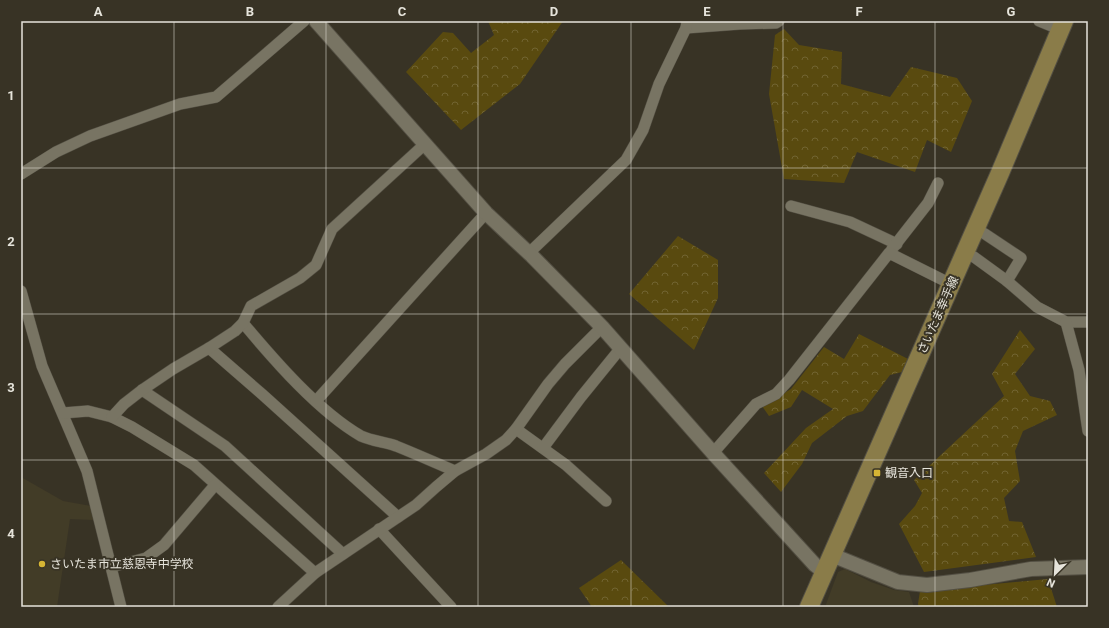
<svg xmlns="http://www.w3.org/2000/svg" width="1109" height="628" font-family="Roboto,'Noto Sans JP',sans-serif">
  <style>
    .built { fill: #423c27 }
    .forest { fill: url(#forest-crowns) }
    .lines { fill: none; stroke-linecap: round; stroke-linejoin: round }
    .minor-casing { stroke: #534f43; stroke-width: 12 }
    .tertiary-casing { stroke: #534f43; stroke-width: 16 }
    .primary-casing { stroke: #534f43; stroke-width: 20 }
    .minor { stroke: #787463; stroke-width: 11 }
    .tertiary { stroke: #787463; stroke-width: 14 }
    .primary { stroke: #8a7c49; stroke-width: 18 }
    .grid { fill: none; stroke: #e6e4db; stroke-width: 1; stroke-opacity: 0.55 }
    .poi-dot { fill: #d6b534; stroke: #383325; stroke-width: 1.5 }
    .labels { text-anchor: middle; stroke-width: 4; stroke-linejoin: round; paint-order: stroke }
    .street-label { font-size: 12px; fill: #e6e4db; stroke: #383325 }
    .poi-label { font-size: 12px; fill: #e6e4db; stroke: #383325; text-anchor: start }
    .neatline { fill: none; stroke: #e6e4db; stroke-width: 1.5 }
    .grid-label { font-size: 13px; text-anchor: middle; font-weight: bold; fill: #e6e4db }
  </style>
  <defs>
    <pattern id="forest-crowns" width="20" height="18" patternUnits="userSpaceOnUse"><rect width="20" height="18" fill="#594a0f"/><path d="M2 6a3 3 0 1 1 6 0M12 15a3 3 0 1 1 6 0" fill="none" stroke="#716431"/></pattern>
  </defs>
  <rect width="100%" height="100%" fill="#383325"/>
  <g class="built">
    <polygon points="21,477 63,501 91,506 94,520 70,519 57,607 21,607"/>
    <polygon points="845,569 871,582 894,590 909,592 914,607 825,607 838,572"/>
  </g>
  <g class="forest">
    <polygon points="488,21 563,21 520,84 461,130 406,72 443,32 453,33 471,53 494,35"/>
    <polygon points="784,29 799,45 842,52 841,84 890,97 911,67 957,78 972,101 951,152 927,140 915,172 857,152 844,183 784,179 769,94 775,35"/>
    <polygon points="678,236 718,260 718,298 694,350 629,294"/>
    <polygon points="1020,330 1035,349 1015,374 1030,396 1050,401 1057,415 1023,431 1015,451 1020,481 1004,498 1009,521 1022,522 1036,557 924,572 899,524 915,506 922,493 914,480 1004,396 992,374"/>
    <polygon points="859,334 908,359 902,372 890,375 863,411 847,416 812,443 802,464 781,492 764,473 806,428 833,409 802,390 791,407 769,416 762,406 791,389 824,347 844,359"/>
    <polygon points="621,560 669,607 592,607 579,588"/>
    <polygon points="1048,579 1057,607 919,607 918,604 920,591"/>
  </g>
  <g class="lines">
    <defs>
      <g id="minor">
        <polyline points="1039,21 1061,30"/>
        <polyline points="686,28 740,24 776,23 779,21"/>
        <polyline points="21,174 56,152 90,136 180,104 216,97 304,21"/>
        <polyline points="791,206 850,222 897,244"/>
        <polyline points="976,229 985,234 1021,258 1007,281"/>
        <polyline points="892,249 928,203 938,183"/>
        <polyline points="529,253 626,160 643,130 659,84 686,28 687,21"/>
        <polyline points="965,253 974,257 1007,281 1037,307 1066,322 1088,322"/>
        <polyline points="21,291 42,366 87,471 121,607"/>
        <polyline points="1066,322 1079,370 1088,431"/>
        <path d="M243,323c32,38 75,88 118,113 11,5 24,6 35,10 20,8 40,17 59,25"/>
        <polyline points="209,348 263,395 398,517"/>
        <polyline points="142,390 225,446 343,554"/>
        <polyline points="316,401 486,213"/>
        <polyline points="63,413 88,411 112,417 132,427 194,465 315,573"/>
        <polyline points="112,417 124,404 142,390 173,369 209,348 235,331 243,323 251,306 300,278 316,265 332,229 425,144"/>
        <polyline points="516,429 566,465 606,501"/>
        <polyline points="543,448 581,397 620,349"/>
        <polyline points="713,453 756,404 776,394 789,380 889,253 951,284"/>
        <polyline points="379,529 451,607"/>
        <polyline points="111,567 146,558 164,545 215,485"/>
        <polyline points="278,607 315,573 416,505 436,487 455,471 486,454 506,440 516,429 548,384 565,364 602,327"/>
      </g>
      <g id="tertiary">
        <polyline points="316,21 486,213 532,256 602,327 713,453 815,565 824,572"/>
        <polyline points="832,555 898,582 927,585 970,580 1031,569 1088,567"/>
      </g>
      <polyline id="primary" points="809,607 1000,173 1064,21"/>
    </defs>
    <use href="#minor" class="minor-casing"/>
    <use href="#tertiary" class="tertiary-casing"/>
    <use href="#primary" class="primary-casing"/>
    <use href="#minor" class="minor"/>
    <use href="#tertiary" class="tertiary"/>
    <use href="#primary" class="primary"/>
  </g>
  <path class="grid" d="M174,21v586M326,21v586M478,21v586M631,21v586M783,21v586M935,21v586M21,168h1067M21,314h1067M21,460h1067"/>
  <g class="poi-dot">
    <rect x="873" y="469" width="8" height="8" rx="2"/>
    <circle cx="42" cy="564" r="4"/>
  </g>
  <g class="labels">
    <g class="street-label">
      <text transform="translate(938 315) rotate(-66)" y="4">さいたま幸手線</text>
    </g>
    <g class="poi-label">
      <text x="885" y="477">観音入口</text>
      <text x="50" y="568">さいたま市立慈恩寺中学校</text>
    </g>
  </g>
  <rect width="1109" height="628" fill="none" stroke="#383325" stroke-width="44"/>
  <g transform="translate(1055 574) rotate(204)" stroke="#383325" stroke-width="3" paint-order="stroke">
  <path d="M0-3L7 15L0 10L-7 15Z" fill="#e6e4db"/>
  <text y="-6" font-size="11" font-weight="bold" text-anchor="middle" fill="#e6e4db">N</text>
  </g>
  <rect x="22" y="22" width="1065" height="584" class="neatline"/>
  <g class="grid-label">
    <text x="98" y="16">A</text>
    <text x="250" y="16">B</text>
    <text x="402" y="16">C</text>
    <text x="554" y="16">D</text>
    <text x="707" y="16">E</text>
    <text x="859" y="16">F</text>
    <text x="1011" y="16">G</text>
    <text x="11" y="100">1</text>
    <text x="11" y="246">2</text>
    <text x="11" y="392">3</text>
    <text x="11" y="538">4</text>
  </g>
</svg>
